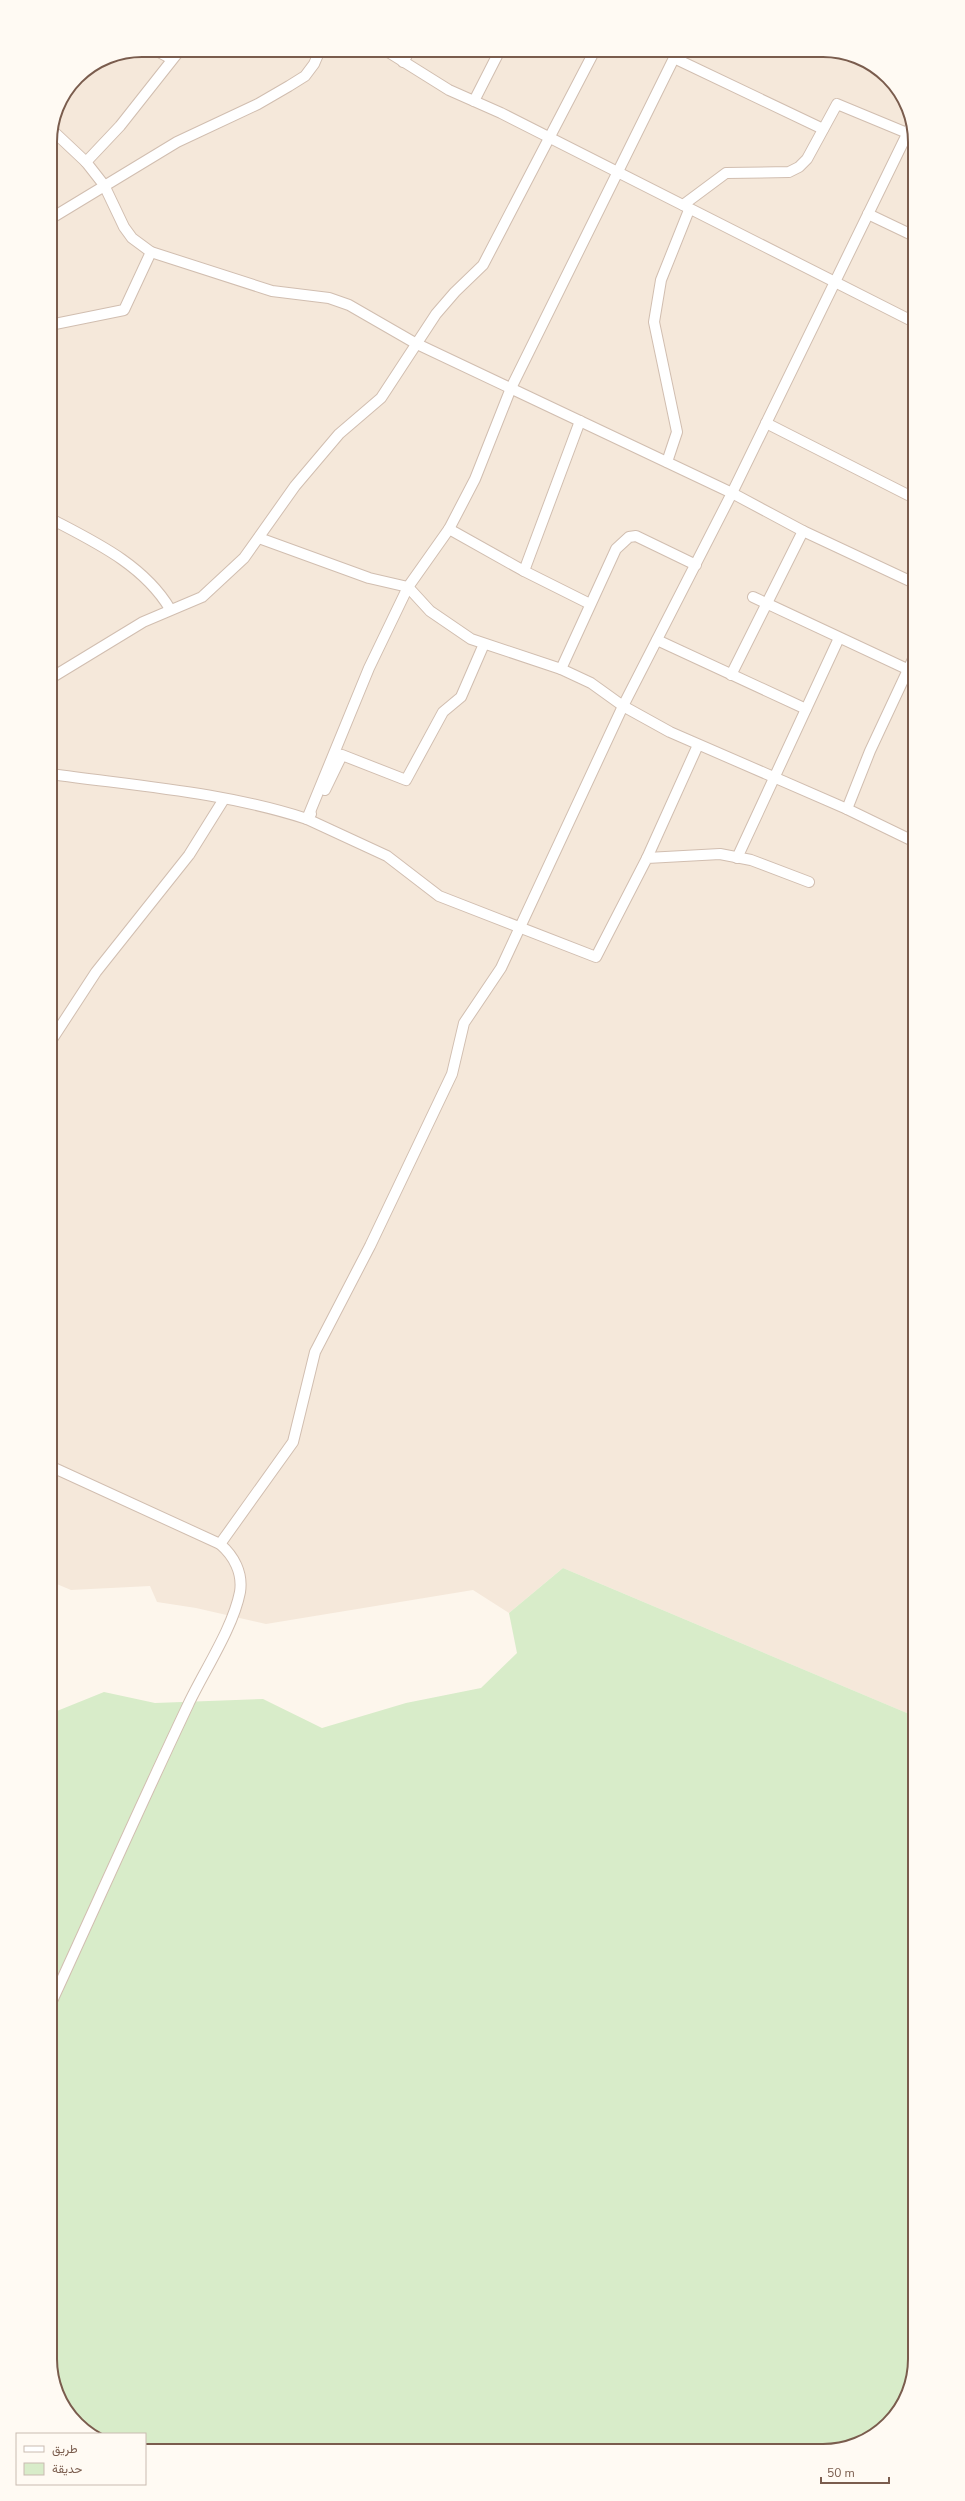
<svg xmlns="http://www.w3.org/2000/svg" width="965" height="2501" font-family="'Nunito Sans',Vazirmatn,sans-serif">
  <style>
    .residential { fill: #f5e8da }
    .green { fill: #d8ecc9 }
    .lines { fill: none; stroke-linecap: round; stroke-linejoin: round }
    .street-casing { stroke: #d1beb0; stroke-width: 12 }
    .street { stroke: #fff; stroke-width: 10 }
    .rim { fill: none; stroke: #7a5c4d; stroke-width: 2 }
  </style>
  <rect width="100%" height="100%" fill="#fdf6ec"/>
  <polygon class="residential" points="142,50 829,50 879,69 912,118 914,1716 563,1568 509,1613 473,1590 266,1624 196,1608 157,1602 150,1586 71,1590 52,1582 50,136 59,102 77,77 107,57"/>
  <polygon class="green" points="563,1568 914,1716 915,2359 896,2415 847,2448 145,2451 145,2434 92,2434 86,2432 53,2383 52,1713 104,1692 155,1703 263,1699 322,1728 406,1703 481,1688 517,1653 509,1613"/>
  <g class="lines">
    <defs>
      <g id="street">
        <polyline points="155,50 172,59"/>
        <polyline points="385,50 449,90 501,113 912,321"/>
        <polyline points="674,58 823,129"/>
        <polyline points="403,62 410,50"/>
        <polyline points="474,101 500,50"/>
        <polyline points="52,130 86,162 104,185 124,227 132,238 151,252 272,291 329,298 349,305 415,343 732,493 803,531 912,582"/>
        <polyline points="86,162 120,126 180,50"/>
        <polyline points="683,205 726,173 789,172 799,167 807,159 837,104 907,133"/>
        <polyline points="868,214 912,235"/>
        <polyline points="50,219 177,142 258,104 289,86 305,76 314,64 320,50"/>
        <polyline points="50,325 124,310 151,252"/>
        <polyline points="580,421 524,571 590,604"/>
        <polyline points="766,423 908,495"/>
        <polyline points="667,462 677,432 654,322 661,280 689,210"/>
        <path d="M51,519c44,23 93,46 119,90"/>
        <polyline points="449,529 524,571"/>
        <polyline points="259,538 369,578 408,587 430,611 471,639 561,669 591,683 623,706 670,732 847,809 913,841"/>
        <polyline points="753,597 907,669"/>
        <polyline points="657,640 806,709"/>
        <polyline points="561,669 616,549 629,537 636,536 696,565"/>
        <polyline points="731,675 803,531"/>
        <polyline points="51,678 143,622 202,597 244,558 295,486 339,434 381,398 436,314 455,292 483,265 595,50"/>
        <path d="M51,774c86,12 173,18 256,45l62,-151 39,-81 41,-58 26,-50 36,-91 167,-338"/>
        <polyline points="325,790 342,755 406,780 443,712 461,697 484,644"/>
        <polyline points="847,809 870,751 913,659"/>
        <polyline points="311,814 307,819 387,856 439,896 596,957 647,858 720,854 751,860 809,882"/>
        <polyline points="647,858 698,745"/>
        <polyline points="737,858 839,638"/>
        <polyline points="51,1041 96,972 189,855 224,799"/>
        <path d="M52,1467l168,77c14,12 23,29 20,48 -7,36 -36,79 -52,113 -46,97 -90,196 -135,294"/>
        <polyline points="220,1544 293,1442 315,1352 370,1246 452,1074 464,1023 501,968 623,706 732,493 912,124"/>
      </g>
    </defs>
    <use href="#street" class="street-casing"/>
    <use href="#street" class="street"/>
  </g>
  <path d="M0 0H965V2501H0ZM142 57H823A85 85 0 0 1 908 142V2359A85 85 0 0 1 823 2444H142A85 85 0 0 1 57 2359V142A85 85 0 0 1 142 57Z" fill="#fffaf3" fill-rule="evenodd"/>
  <path class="rim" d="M142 57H823A85 85 0 0 1 908 142V2359A85 85 0 0 1 823 2444H142A85 85 0 0 1 57 2359V142A85 85 0 0 1 142 57Z"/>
  <rect x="16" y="2433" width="130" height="52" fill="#fffaf3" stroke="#cabbb1"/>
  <rect x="24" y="2446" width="20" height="6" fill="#ffffff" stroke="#cabbb1"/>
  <text x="52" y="2453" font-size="12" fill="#7a5c4d">طريق</text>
  <rect x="24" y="2463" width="20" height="12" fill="#d8ecc9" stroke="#cabbb1"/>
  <text x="52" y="2473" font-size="12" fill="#7a5c4d">حديقة</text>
  <path d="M821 2477v6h68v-6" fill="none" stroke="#7a5c4d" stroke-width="2"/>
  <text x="827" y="2477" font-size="12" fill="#7a5c4d" stroke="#fffaf3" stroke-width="3" paint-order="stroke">50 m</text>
</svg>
